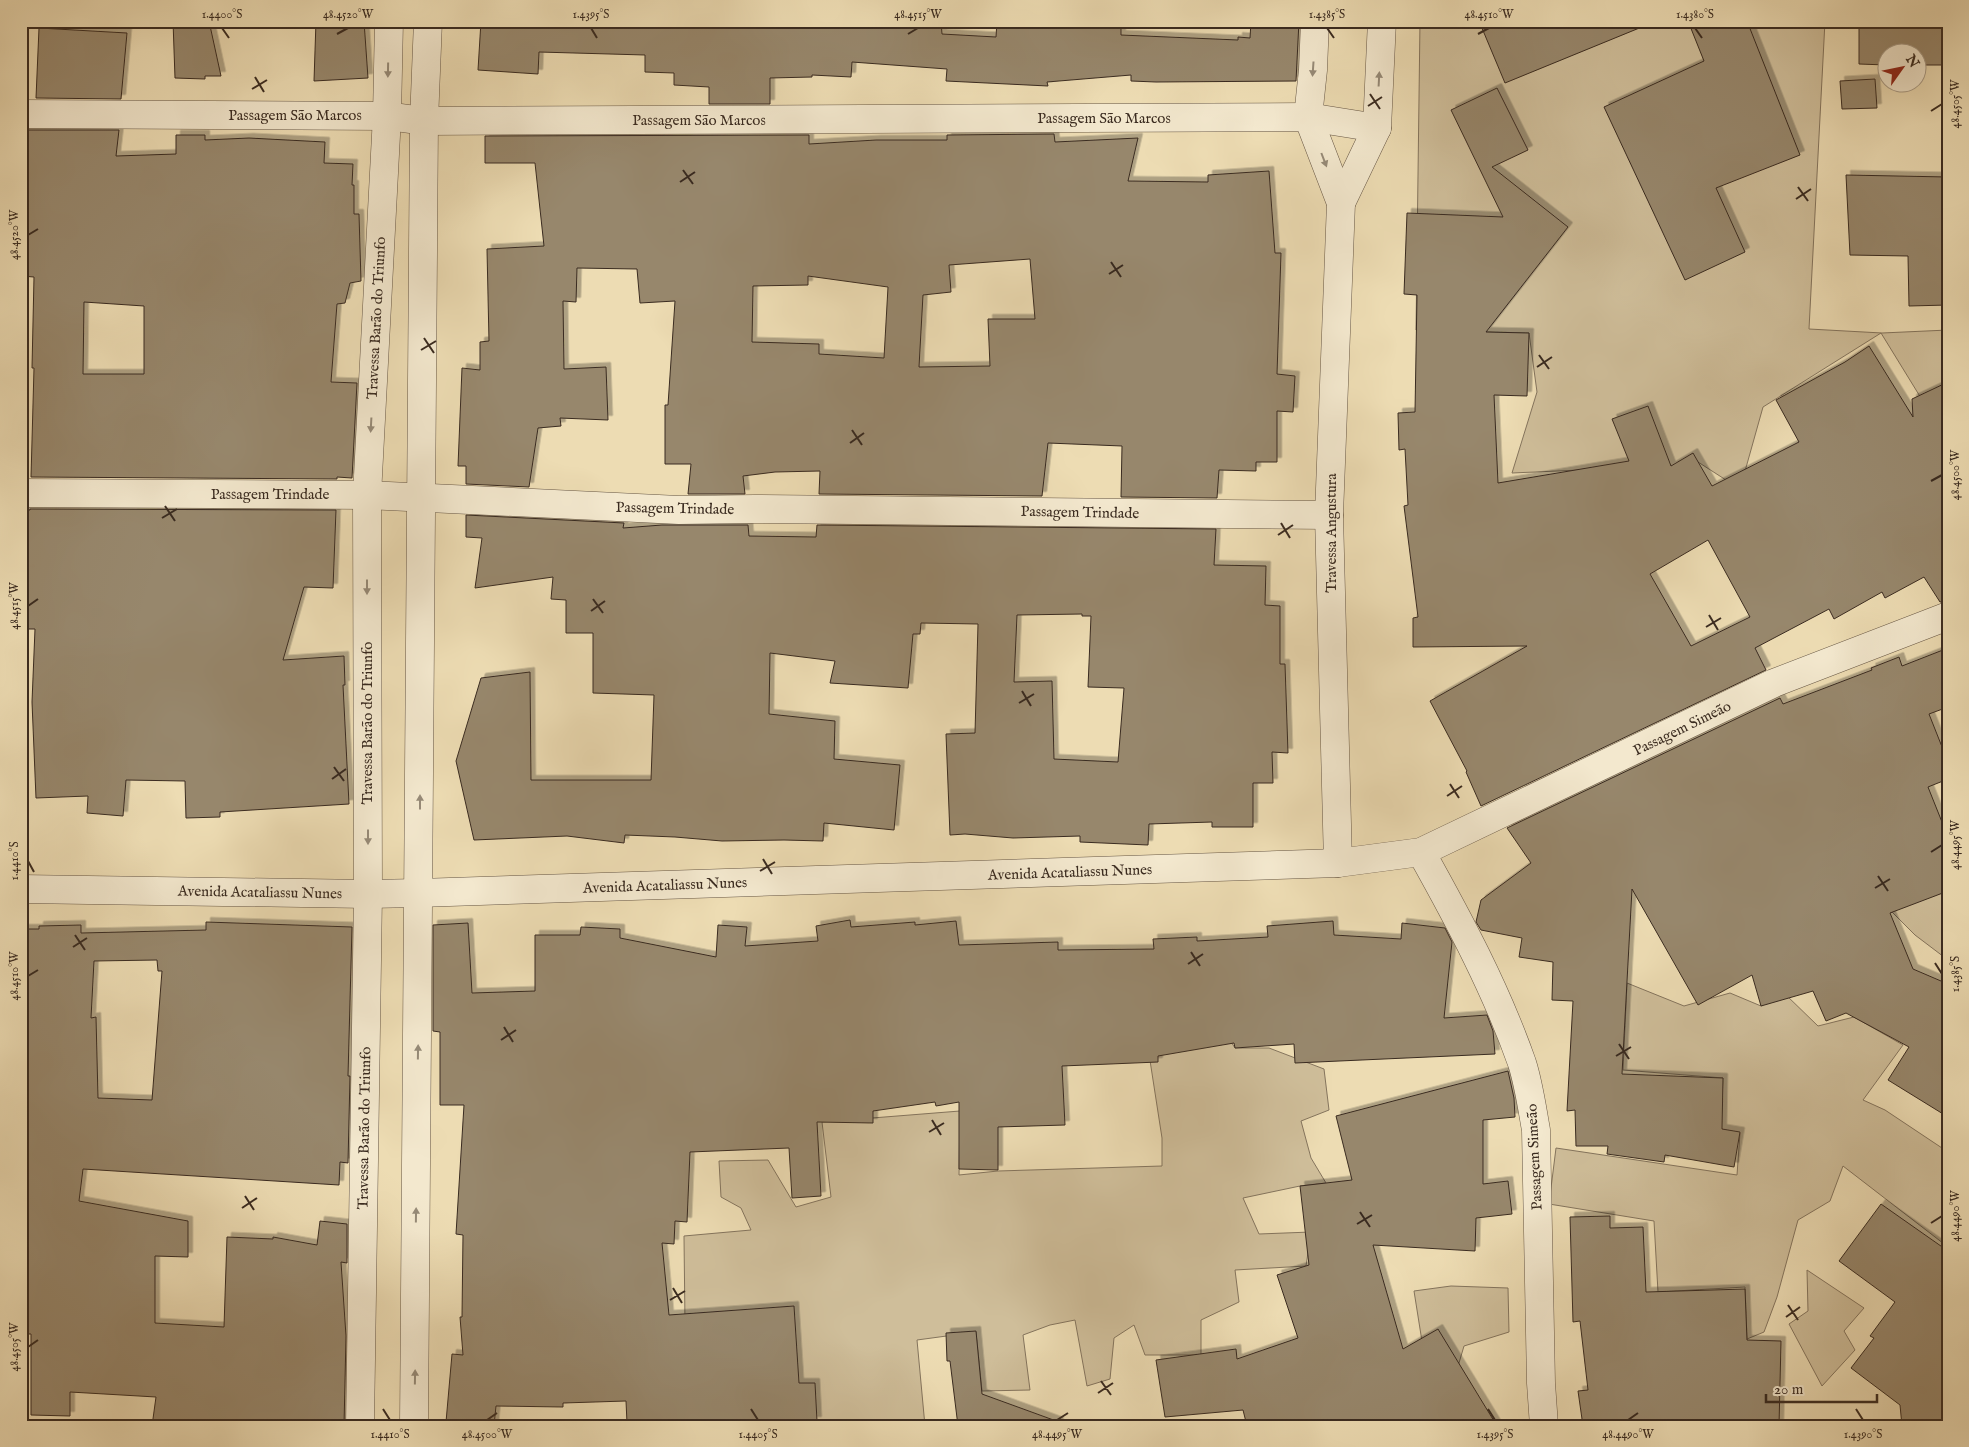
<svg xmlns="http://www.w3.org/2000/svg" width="1969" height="1447" font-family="'IM FELL English',serif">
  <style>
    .green { fill: #cfbe9a; stroke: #84745d }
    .building { fill: #97876c; stroke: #3a2b20; fill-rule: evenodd; filter: url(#shadow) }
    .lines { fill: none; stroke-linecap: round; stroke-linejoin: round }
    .minor-casing { stroke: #675745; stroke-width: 29 }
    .minor { stroke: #f3e8ce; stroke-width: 28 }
    .oneway { fill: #968a77 }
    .ticks { fill: none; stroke: #3a2b20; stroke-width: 2 }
    .labels { text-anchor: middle; stroke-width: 4; stroke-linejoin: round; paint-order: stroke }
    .street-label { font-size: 15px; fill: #3a2b20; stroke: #f3e8ce }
    .neatline { fill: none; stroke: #3a2b20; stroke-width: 2 }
    .ticks-label { font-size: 12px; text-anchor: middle; fill: #3a2b20 }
  </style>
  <defs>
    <filter id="shadow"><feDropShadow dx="4.5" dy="-4.5" stdDeviation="0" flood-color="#0004"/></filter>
  </defs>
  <rect width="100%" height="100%" fill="#eddcb3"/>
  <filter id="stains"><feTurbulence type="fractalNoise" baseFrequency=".004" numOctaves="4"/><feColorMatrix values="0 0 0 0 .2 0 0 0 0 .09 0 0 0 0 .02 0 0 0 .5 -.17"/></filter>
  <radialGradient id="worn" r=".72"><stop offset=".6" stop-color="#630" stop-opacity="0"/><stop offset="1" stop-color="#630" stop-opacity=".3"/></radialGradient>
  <g class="green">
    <polygon points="1420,21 1825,21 1809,329 1882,333 1948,330 1948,442 1881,333 1763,407 1740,489 1698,462 1671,466 1512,473 1537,392 1529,333 1416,330"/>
    <polygon points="1948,886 1948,960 1915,935 1888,908"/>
    <polygon points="1627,983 1684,1006 1730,993 1761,1006 1784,993 1818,1026 1854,1017 1903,1045 1863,1100 1885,1110 1948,1152 1948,1247 1843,1166 1830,1201 1798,1220 1777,1297 1764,1332 1747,1339 1745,1287 1658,1292 1654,1221 1549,1204 1556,1148 1737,1175 1740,1133 1721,1129 1723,1078 1623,1070"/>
    <polygon points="1216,1019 1235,1048 1269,1048 1324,1069 1329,1110 1301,1121 1311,1158 1326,1183 1300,1186 1243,1198 1259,1234 1311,1232 1306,1266 1235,1270 1239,1302 1201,1320 1201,1355 1145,1355 1134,1325 1114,1338 1110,1379 1087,1386 1075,1320 1050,1325 1023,1335 1030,1390 982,1391 976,1332 917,1340 925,1426 797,1426 685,1324 684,1236 751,1230 741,1208 721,1197 719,1161 768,1160 796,1207 831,1197 822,1122 960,1111 959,1175 998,1171 1162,1166 1162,1138 1149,1054"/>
    <polygon points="1807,1270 1864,1308 1844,1331 1855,1350 1822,1386 1789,1324 1808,1311"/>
    <polygon points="1451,1286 1508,1288 1509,1332 1464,1346 1456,1373 1424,1354 1414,1291"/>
  </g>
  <g class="building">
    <polygon points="173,21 209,21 221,76 205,76 205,79 175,78"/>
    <polygon points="316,21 364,21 368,78 314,81"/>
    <polygon points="481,21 941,21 942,34 996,37 997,21 1121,21 1121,35 1238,40 1238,37 1250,38 1251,21 1299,21 1296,81 1156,82 1131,81 1131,75 1047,82 1048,86 946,81 947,69 852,62 851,77 812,75 812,77 770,78 770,104 709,104 709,87 674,85 674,73 645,72 645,55 539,52 538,74 478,70"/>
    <polygon points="1479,21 1654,21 1654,22 1505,83"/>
    <polygon points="1688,21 1747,21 1800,155 1716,188 1745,252 1685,280 1604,107 1704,61"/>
    <polygon points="1859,21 1948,21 1948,65 1916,65 1916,52 1886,52 1886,65 1859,64"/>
    <polygon points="39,28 127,33 121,99 36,98"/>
    <polygon points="1875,79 1877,108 1842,109 1840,81"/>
    <path d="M1497,88l31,62 -36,17 76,60 -82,105 43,1 -2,63 -33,-1 4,88 131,-22 -17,-42 36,-13 23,60 22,-13 19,33 87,-44 -23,-42 69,-38 24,-16 44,71 -1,-18 36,-17v219l-8,1 -16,-25 -39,21 -3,-6 -48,27 -5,-10 -74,39 11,22 -285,136 -15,-34 1,-1 -37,-70 97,-55 -114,1v-29l5,-1 -14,-111 4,-1 -3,-56 -6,1 -1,-37 17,-1 2,-117 -13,-1 3,-81 96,4 -52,-107zM1708,540l42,77 -59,29 -41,-72z"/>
    <path d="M21,130h98l-3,26 60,-2v-19h29v5l44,-2 76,4 -1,21 29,1 -1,21h2v29h5l2,67 -11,2 -5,20 -8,1 -6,78 26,1 -5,95 -15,-1v2l-306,-2 3,-109h-2l2,-91 -13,-1v-76l5,1 -5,-45zM84,302l60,4v68h-61z"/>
    <path d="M1054,134l1,8 83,-4 -10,43 80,1v-7l61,-4 6,82h6l-4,121 18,2 -2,36 -16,-1v51h-21v9l-37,-1 -2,28 -96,-1 1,-51 -74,-3 -6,53 -223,-2 1,-23 -45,1 -32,4 2,18h-57l3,-30h-26v-59h3l7,-104 -35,2 -3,-34 -60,-1 -1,34 -13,-1 1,68 42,-2 2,53 -48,-2 1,8 -23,2 -9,59 -63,-3v-18h-8l4,-98 18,2v-28l9,-1 -2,-92 57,-3 -9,-83h-50v-27l324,-1v9l67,-4h71v-5zM1030,259l5,60h-47l2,47 -71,1 4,-72 28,-3 -2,-27zM808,276l80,11 -4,71 -65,-4v-10l-67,-2 1,-56 55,-1z"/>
    <polygon points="1846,175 1948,177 1948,305 1909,306 1908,256 1850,255"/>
    <polygon points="30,509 336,510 333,588 304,587 283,660 344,656 345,685 343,685 349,804 220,812 220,817 186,818 185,781 126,780 123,816 87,813 88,796 36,798 32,702 35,629 21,629 21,510 30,510"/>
    <path d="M466,515l158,8 -1,5 39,-3h86l1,11 67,1 1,-12 399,4 -2,36 52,1 -1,39 15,1v58h5l3,89 -16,-1 1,31h-20v44h-41v-5l-63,2 -1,21 -68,-3v-6l-67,2 -48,-4 -15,1 -4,-101 29,-1 3,-109 -57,-1 -1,11h-7l-5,54 -78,-5 5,-22 -65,-8 -1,61 66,7 -1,38 66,6 -6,65 -70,-7 -1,18 -39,-1 -62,1 -47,-4 -50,-2 -1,8 -57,-7 -93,4 -18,-79 25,-83 49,-6 1,108h120l3,-85 -61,-2v-60h-27v-33l-15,-1 2,-22 -78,11 7,-50 -16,-1zM1082,614v2h9l-3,71 36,1 -6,74 -64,-3 -2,-78 -38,1 3,-67z"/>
    <polygon points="1948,648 1948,707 1929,714 1948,762 1948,779 1928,787 1948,837 1948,891 1890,913 1913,969 1948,984 1948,1117 1888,1080 1909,1047 1846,1013 1826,1021 1813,991 1761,1006 1752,975 1698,1005 1632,889 1622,1074 1723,1078 1722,1129 1740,1132 1734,1167 1665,1155 1664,1162 1607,1154 1608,1146 1576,1146 1575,1110 1567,1111 1573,1001 1552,1000 1553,962 1519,957 1522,938 1481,930 1476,922 1481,900 1531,863 1507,828 1780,698 1783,704 1872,670 1871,668 1899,657 1902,666"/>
    <polygon points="850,920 851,927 915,922 915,925 956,921 959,945 1058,942 1058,950 1154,949 1153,939 1197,937 1197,941 1268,937 1267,926 1333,921 1334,935 1401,939 1402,923 1445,928 1452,942 1444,1018 1487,1015 1493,1031 1495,1054 1295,1063 1294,1044 1235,1048 1234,1043 1158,1056 1158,1062 1062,1066 1065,1125 998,1127 998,1170 959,1169 959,1102 936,1106 935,1102 873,1111 873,1123 817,1122 821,1196 792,1198 789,1148 690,1152 687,1222 675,1221 674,1244 662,1243 669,1315 794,1306 799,1383 815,1383 817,1421 808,1421 808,1426 697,1426 697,1422 627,1423 626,1401 563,1403 563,1407 496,1406 494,1426 446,1422 452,1354 463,1355 460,1317 462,1317 463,1235 456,1234 464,1105 440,1105 440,1032 433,1031 433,925 468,923 472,993 535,991 535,935 580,935 581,927 620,929 620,938 716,957 718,925 747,927 745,946 818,941 816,926"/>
    <path d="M206,922l146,5 -4,149h2l-2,87 -8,-1 -1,23 -256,-16 -4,32 109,20v36l-33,-1v67l69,4 3,-90 46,2v-2l44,8 3,-24 27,3v39l-6,-1 5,74 -2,90h-192l4,-29 -86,-5v24l-39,-1v-81h-10v-405h18v-3l42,-1v8l125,-3zM157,960l1,11h4l-10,129 -54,-2 -2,-81 -5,1 3,-57z"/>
    <polygon points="1508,1071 1514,1098 1515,1117 1483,1120 1483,1184 1508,1181 1512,1214 1476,1218 1475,1251 1373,1245 1403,1349 1438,1329 1497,1426 1247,1426 1243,1410 1165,1417 1156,1360 1236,1349 1237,1359 1298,1338 1277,1275 1309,1265 1300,1186 1352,1180 1336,1116"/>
    <polygon points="1881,1204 1948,1251 1948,1426 1902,1426 1900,1405 1851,1368 1874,1338 1870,1336 1895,1302 1839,1261"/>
    <polygon points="1610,1216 1610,1228 1643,1227 1646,1292 1745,1289 1747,1340 1781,1341 1779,1426 1583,1426 1578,1391 1588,1390 1580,1321 1573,1322 1570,1217"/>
    <polygon points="976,1331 982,1394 1059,1422 1058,1426 958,1426 950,1361 947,1361 946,1333"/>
  </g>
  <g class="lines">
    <defs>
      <g id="minor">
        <polyline points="1315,21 1313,70 1308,117 1341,203 1329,515 1338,863"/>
        <polyline points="21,114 387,116 424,121 1308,117 1377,128"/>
        <polyline points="1341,203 1377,128 1382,21"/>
        <polyline points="21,493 367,495 679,510 755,509 1329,515"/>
        <path d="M1421,852c38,68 75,137 101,211 7,22 10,45 14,67l5,253 3,43"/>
        <polyline points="21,889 368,894 419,893 1338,863 1421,852 1774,683 1948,616"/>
        <polyline points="360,1426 368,894 367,495 387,116 389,21"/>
        <polyline points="414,1426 424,121 428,21"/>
      </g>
    </defs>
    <use href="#minor" class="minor-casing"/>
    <use href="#minor" class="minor"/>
  </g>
  <defs><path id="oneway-solid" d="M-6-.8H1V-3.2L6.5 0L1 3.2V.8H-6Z" transform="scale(1.25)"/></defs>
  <g class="oneway">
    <use href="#oneway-solid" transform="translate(1313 69) rotate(94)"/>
    <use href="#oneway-solid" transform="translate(388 70) rotate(91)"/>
    <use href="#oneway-solid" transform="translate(1379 79) rotate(-87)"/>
    <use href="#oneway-solid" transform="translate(1324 160) rotate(69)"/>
    <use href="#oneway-solid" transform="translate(371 425) rotate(93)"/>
    <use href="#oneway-solid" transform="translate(367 587) rotate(90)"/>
    <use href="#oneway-solid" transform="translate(420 802) rotate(-90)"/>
    <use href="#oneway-solid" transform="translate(368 837) rotate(90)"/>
    <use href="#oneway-solid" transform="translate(418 1052) rotate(-89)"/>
    <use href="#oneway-solid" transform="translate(416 1215) rotate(-89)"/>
    <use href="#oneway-solid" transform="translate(415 1377) rotate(-89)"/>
  </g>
  <path class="ticks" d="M222,28l7,10M591,28l6,10M1327,28l7,10M1695,28l7,10M337,34l11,-6M908,34l10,-6M1478,34l11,-6M255,77l9,15M252,89l15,-9M1370,94l10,15M1368,106l14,-9M1931,111l11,-7M683,170l10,14M680,182l15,-10M1798,187l10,14M1796,199l15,-10M28,235l10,-6M1111,262l10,15M1109,274l14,-9M424,338l10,15M421,350l15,-9M1539,355l10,14M1537,367l15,-10M852,430l10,15M850,443l14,-10M1931,481l11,-6M165,506l10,15M162,518l15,-9M1281,523l9,15M1278,535l15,-10M593,599l10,14M28,606l10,-7M591,611l14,-10M1709,615l9,15M1706,627l15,-9M1022,691l9,15M1019,703l15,-9M334,767l10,14M332,779l14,-10M1450,784l9,14M1447,796l15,-10M1931,852l11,-7M763,859l9,15M28,861l6,11M760,871l15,-9M1878,876l10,15M1875,888l15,-9M75,935l10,15M73,947l14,-9M1191,952l9,14M1935,963l7,11M1188,964l15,-10M28,976l10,-6M504,1027l9,15M501,1040l15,-10M1619,1044l10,15M1616,1056l15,-9M932,1120l9,15M929,1132l15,-9M245,1196l9,14M242,1208l15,-10M1360,1212l10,15M1931,1223l11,-7M1357,1224l15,-9M673,1288l9,15M670,1300l15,-9M1788,1305l10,15M1786,1317l14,-10M28,1347l10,-7M1101,1381l10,14M1098,1393l15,-10M383,1409l7,11M751,1409l7,11M1488,1409l7,11M1856,1409l7,11M487,1420l10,-7M1057,1420l11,-7M1628,1420l10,-7"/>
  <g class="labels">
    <g class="street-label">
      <text x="295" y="120">Passagem São Marcos</text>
      <text x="1104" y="123">Passagem São Marcos</text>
      <text x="699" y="125">Passagem São Marcos</text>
      <text transform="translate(376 318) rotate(-87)" y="5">Travessa Barão do Triunfo</text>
      <text x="270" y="499">Passagem Trindade</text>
      <text transform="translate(675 508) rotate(1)" y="5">Passagem Trindade</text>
      <text transform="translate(1080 512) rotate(1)" y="5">Passagem Trindade</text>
      <text transform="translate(1331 533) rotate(-90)" y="5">Travessa Angustura</text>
      <text transform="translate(367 723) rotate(-90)" y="5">Travessa Barão do Triunfo</text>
      <text transform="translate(1682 728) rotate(-26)" y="5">Passagem Simeão</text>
      <text transform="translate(1070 872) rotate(-2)" y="5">Avenida Acataliassu Nunes</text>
      <text transform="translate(665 885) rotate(-2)" y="5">Avenida Acataliassu Nunes</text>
      <text transform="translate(260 892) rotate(1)" y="5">Avenida Acataliassu Nunes</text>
      <text transform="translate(364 1128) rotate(-89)" y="5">Travessa Barão do Triunfo</text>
      <text transform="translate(1534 1157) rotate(-93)" y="5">Passagem Simeão</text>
    </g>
  </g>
  <rect width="1969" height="1447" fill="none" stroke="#eddcb3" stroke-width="55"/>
  <g transform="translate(1902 68) rotate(57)"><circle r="24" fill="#f3e8ce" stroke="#a99c88"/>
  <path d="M0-4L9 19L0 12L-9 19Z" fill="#8f2418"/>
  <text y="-8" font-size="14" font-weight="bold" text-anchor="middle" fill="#3a2b20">N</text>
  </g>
  <path d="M1766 1394v8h111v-8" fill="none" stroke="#3a2b20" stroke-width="2.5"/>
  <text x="1774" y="1394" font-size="15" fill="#3a2b20" stroke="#f3e8ce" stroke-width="4" paint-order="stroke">20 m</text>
  <rect x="28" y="28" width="1914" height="1392" class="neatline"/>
  <g class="ticks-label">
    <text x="222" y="18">1.4400°S</text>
    <text x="348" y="18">48.4520°W</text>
    <text x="591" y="18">1.4395°S</text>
    <text x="918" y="18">48.4515°W</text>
    <text x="1327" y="18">1.4385°S</text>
    <text x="1489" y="18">48.4510°W</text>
    <text x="1695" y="18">1.4380°S</text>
    <text transform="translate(1955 104) rotate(-90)" y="4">48.4505°W</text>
    <text transform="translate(14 235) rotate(-90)" y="4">48.4520°W</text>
    <text transform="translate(1955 475) rotate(-90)" y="4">48.4500°W</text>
    <text transform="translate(14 606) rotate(-90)" y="4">48.4515°W</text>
    <text transform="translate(1955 845) rotate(-90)" y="4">48.4495°W</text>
    <text transform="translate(14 861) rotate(-90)" y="4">1.4410°S</text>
    <text transform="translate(1955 974) rotate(-90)" y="4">1.4385°S</text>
    <text transform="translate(14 976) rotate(-90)" y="4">48.4510°W</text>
    <text transform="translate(1955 1216) rotate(-90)" y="4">48.4490°W</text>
    <text transform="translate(14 1347) rotate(-90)" y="4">48.4505°W</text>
    <text x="390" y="1438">1.4410°S</text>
    <text x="487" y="1438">48.4500°W</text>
    <text x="758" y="1438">1.4405°S</text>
    <text x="1057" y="1438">48.4495°W</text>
    <text x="1495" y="1438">1.4395°S</text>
    <text x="1628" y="1438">48.4490°W</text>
    <text x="1863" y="1438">1.4390°S</text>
  </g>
  <rect width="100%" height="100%" filter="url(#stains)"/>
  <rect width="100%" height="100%" fill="url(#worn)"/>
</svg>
